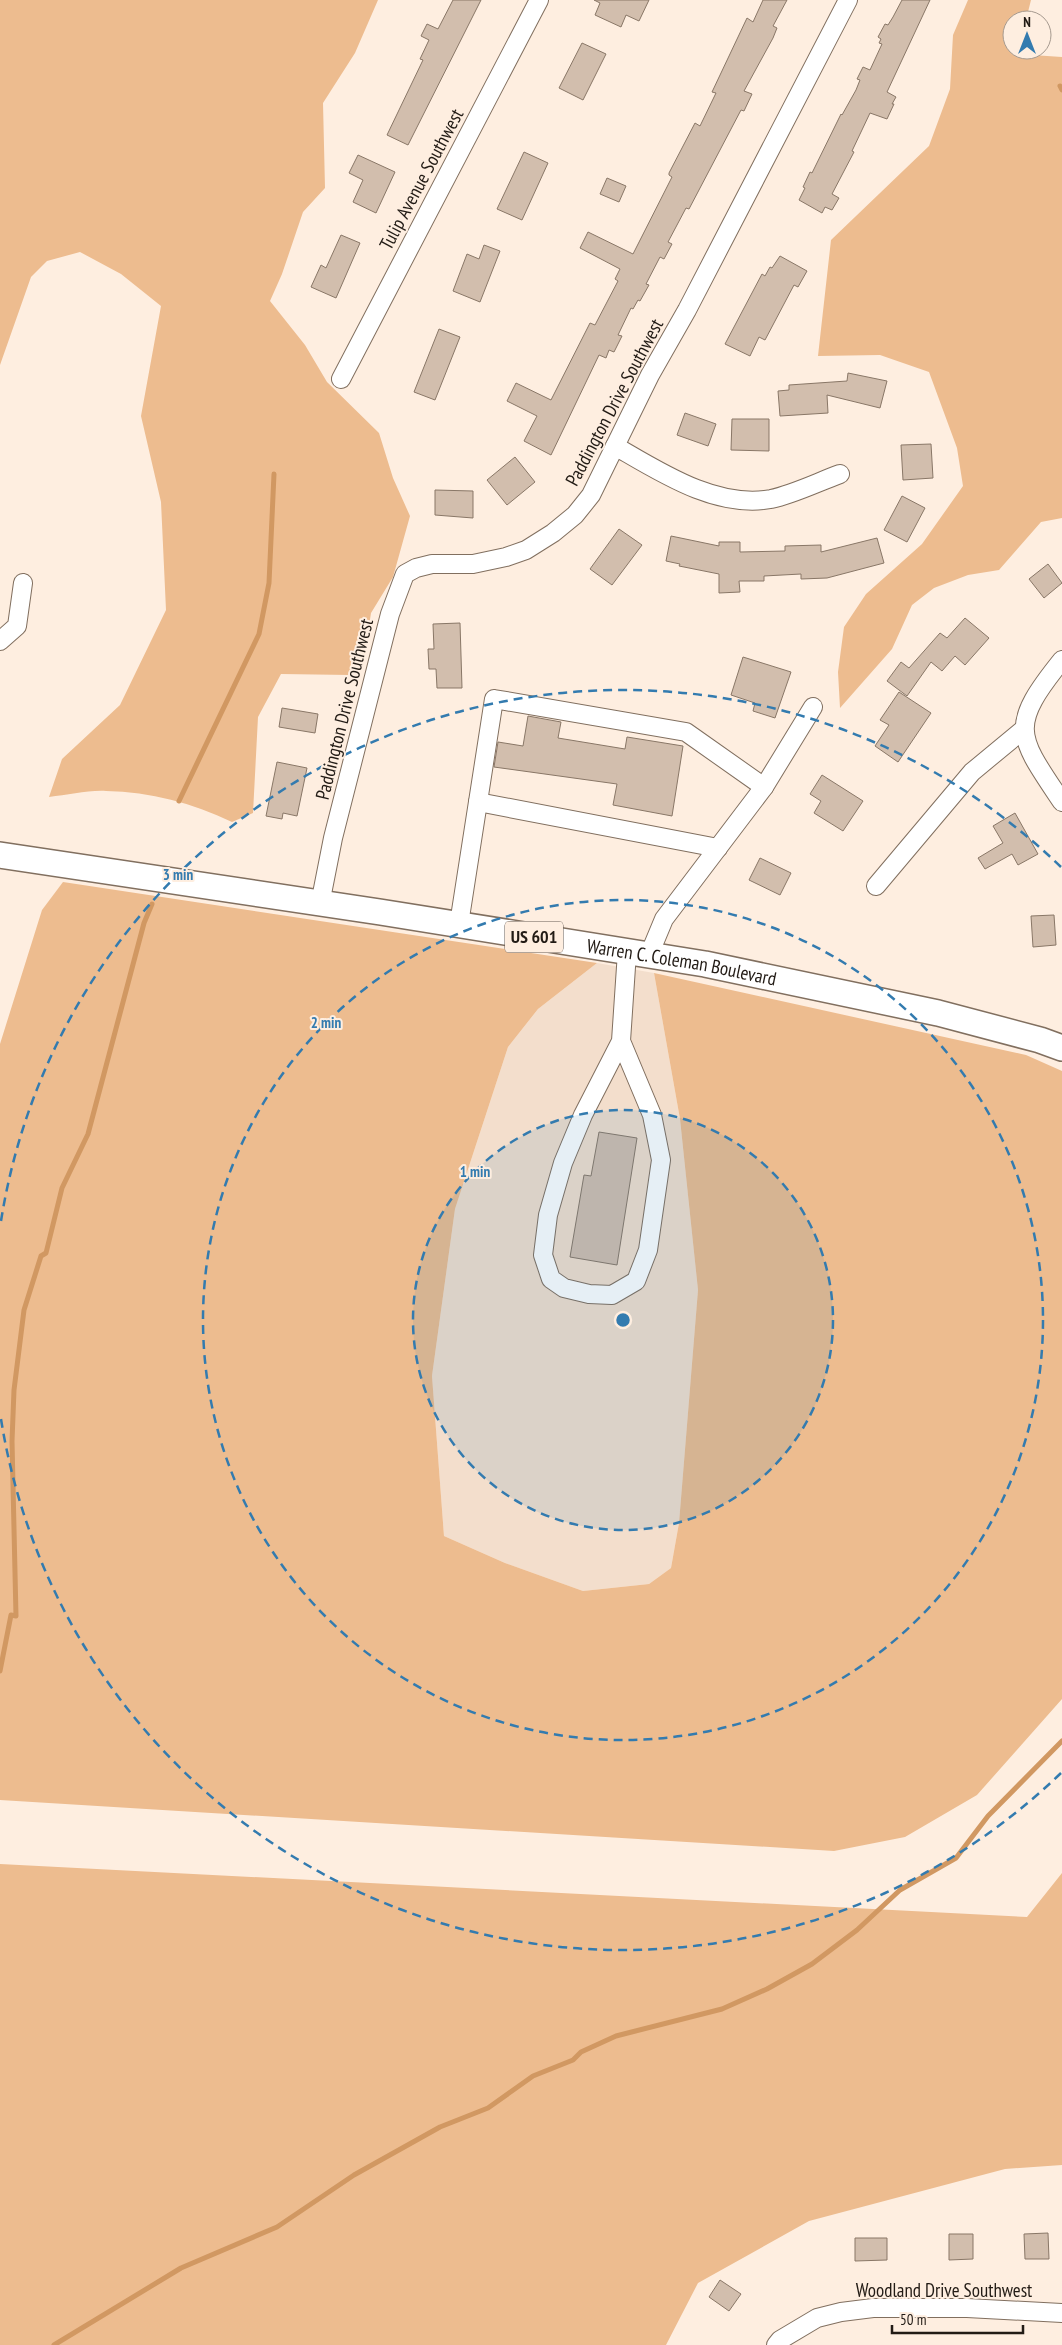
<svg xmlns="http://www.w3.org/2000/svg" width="1062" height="2345" font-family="'PT Sans Narrow',sans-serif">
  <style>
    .built { fill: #f3decc }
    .green { fill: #edbc8f }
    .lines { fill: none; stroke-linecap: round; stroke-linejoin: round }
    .stream { stroke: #d19862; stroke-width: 5 }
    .building { fill: #d2bead; stroke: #897767 }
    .minor-casing { stroke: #816f5f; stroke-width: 20 }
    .highway-casing { stroke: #816f5f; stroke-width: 28 }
    .minor { stroke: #fff; stroke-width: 18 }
    .highway { stroke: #fff; stroke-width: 25 }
    .ring { fill: none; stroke: #337baf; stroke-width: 2.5; stroke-dasharray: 9 6 }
    .labels { text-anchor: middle; stroke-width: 4; stroke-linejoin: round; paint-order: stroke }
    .shield { fill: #feeee0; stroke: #645a52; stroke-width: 1 }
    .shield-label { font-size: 18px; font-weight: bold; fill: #221b15 }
    .street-label { font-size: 19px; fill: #221b15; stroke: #feeee0 }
    .centre { fill: #337baf; stroke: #feeee0; stroke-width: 2.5 }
    .ring-label { font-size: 15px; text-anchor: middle; font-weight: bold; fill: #337baf; stroke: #feeee0; stroke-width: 4; stroke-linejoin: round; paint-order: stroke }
  </style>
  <rect width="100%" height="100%" fill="#feeee0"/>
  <polygon class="built" points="597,963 654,973 680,1119 698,1290 679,1523 671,1568 649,1584 583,1591 505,1563 444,1536 432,1376 455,1209 508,1047 538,1009"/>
  <g class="green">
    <path d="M0,0h378l-23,53 -32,50 2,85 -22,24 -21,62 -12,27 35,44 22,37 52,51 14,45 17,38 -17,61 -22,36 -8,51 -13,11 -69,-1 -23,43 -5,96 -21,9c-40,-19 -81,-30 -126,-31 -18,-1 -38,4 -57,6l13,-38 58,-54 46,-95 -5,-108 -20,-86 20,-110 -40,-32 -41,-22 -33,9 -16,16 -31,88z"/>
    <polygon points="968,0 1031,0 1026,20 1012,20 1012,50 1017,50 1017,54 1062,57 1062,518 1041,522 999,570 968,575 934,588 912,605 892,649 840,708 838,672 844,627 866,594 922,544 963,486 957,448 929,372 880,355 818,356 831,240 929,146 950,89 953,35"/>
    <polygon points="63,882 597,963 538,1009 508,1047 455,1209 432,1376 444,1536 505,1563 583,1591 649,1584 671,1568 679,1523 698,1290 680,1119 654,973 1026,1055 1062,1071 1062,1699 977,1795 905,1837 834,1851 0,1800 0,1044 42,910"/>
    <polygon points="0,1864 1027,1917 1062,1873 1062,2165 1005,2169 809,2221 698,2283 666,2345 0,2345"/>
  </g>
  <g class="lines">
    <g class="stream">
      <polyline points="1060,86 1062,90"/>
      <polyline points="179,801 259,634 269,583 274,474"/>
      <polyline points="0,1671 11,1615 16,1616 12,1441 14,1390 24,1310 41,1256 46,1253 62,1188 88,1134 144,923 152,904"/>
      <polyline points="54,2345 181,2268 277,2227 354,2175 440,2127 488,2108 533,2076 573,2060 581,2052 616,2036 722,2009 767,1989 812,1964 857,1930 900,1890 956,1858 988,1816 1062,1741"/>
    </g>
  </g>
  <g class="building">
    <polygon points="453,0 481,0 408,145 387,135 423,60 420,59 429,40 421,36 427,24 438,29"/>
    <polygon points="594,0 649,0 639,21 626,15 621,27 595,15 600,3"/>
    <polygon points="763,0 787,0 773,26 777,28 773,38 744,91 752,94 744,111 741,110 689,209 686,208 668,242 672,244 664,259 660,257 646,284 649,285 640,301 638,300 633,309 631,308 618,335 622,336 614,352 609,350 606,358 599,355 551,455 524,441 537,416 507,401 516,383 551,400 590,323 595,325 618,281 615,279 620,269 580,248 588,232 633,254 672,177 669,175 669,173 695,123 700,126 716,93 712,92 747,18 753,22"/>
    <polygon points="902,0 930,0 887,92 896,97 892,104 894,104 887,119 870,113 852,151 854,152 832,194 839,198 832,210 825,207 822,213 799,200 805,188 803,187 810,172 812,173 841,114 842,115 856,90 860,80 857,79 863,67 870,70 882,44 879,43 881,39 878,37 885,24 888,25 893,17"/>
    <polygon points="582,43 606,54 583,100 559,88"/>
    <polygon points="524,152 548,163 522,220 497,209"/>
    <polygon points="358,155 395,172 376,213 353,202 363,180 349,173"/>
    <polygon points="607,178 626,186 619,202 600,194"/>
    <polygon points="341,235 360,243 336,298 311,287 321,265 326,268"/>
    <polygon points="484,245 500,251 480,302 453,291 467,254 479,259"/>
    <polygon points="780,256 807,271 798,287 794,285 765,340 759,337 750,356 725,344 762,274 765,276 770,267 772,268"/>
    <polygon points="439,329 460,337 435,400 414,392"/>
    <polygon points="848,373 887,381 880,408 827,395 828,413 780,416 778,391 789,390 789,385 847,381"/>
    <polygon points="685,413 716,424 708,446 677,435"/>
    <polygon points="732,419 769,419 769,451 731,450"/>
    <polygon points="931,444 933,478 903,480 901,445"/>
    <polygon points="515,457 535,482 507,505 487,480"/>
    <polygon points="435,490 473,491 473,518 435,515"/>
    <polygon points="902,496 925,508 907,542 884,530"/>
    <polygon points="619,529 642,545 612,585 590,569"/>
    <polygon points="671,536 719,546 719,542 740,542 740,552 785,551 785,546 821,545 821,552 877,538 884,563 827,578 801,579 801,574 764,576 764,581 739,581 740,592 719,593 719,574 679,566 680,564 666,561"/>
    <polygon points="1048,564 1062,583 1044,598 1029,579"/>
    <polygon points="965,618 989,638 965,665 955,656 942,671 931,662 907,696 887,681 901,662 909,668 940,633 947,638"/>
    <polygon points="460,623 462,688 437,688 436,669 429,669 428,649 434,649 433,624"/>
    <polygon points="743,657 791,672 775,718 753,711 755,703 731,695"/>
    <polygon points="899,692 931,713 898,762 875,746 889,725 880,720"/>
    <polygon points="282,708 318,714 315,733 279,727"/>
    <polygon points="528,716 561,722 558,738 625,749 627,737 683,746 672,816 613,805 617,784 494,767 498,742 523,746"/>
    <polygon points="277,762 307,768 297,816 283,813 282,819 266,816"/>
    <polygon points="822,775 863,801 843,831 814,813 821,801 810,794"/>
    <polygon points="1015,813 1038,854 1018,865 1012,854 985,869 978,858 1003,843 993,826"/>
    <polygon points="760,858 791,873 780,895 749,880"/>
    <polygon points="1054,915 1056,945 1033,947 1031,916"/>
    <polygon points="599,1132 637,1138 617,1265 570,1257 584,1175 591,1176"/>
    <polygon points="1048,2233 1049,2259 1025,2259 1024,2234"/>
    <polygon points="949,2234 973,2234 973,2259 949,2260"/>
    <polygon points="855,2238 887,2238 887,2260 855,2261"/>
    <polygon points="720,2280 741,2294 729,2311 709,2297"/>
  </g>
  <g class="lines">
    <defs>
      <g id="minor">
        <polyline points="341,379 539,0"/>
        <path d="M615,446c45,26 101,63 156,53 23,-5 47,-17 69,-25"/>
        <polyline points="0,641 17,626 23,583"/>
        <path d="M1062,660c-54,67 -45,75 0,142"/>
        <polyline points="478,802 718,848"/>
        <polyline points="876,886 972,772 1024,729"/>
        <polyline points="320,904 333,838 390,614 405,574 416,568 432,564 473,564 506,557 526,550 553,533 575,515 591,495 650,375 687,310 848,0"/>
        <polyline points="459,924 494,699 686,732 764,787"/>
        <polyline points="649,955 664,919 764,787 813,707"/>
        <polyline points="621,1041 652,1115 661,1160 648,1250 636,1281 612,1295 589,1294 564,1288 551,1279 543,1255 548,1215 563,1163 583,1115 621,1041 627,952"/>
        <polyline points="776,2345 780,2340 817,2318 841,2312 873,2308 967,2308 1062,2313"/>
      </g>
      <g id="highway">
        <path id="s1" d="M0,855l380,57 325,52 233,49 102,27 22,8"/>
      </g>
    </defs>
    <use href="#minor" class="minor-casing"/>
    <use href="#highway" class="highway-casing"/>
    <use href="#minor" class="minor"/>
    <use href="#highway" class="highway"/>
  </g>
  <circle cx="623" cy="1320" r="210" fill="#337baf" fill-opacity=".12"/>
  <g class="ring">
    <circle cx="623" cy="1320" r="210"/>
    <circle cx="623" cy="1320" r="420"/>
    <path d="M1061 1773A630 630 0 0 1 1 1419M1 1221A630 630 0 0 1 1061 867"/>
  </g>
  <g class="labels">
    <rect class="shield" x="505" y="921.5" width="58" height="31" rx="4"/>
    <g class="shield-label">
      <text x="534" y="943">US 601</text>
    </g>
    <g class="street-label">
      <text transform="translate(421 179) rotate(-62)" y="7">Tulip Avenue Southwest</text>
      <text transform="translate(614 402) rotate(-62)" y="7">Paddington Drive Southwest</text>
      <text transform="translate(344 709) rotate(-76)" y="7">Paddington Drive Southwest</text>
      <text dy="7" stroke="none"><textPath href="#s1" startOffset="690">Warren C. Coleman Boulevard</textPath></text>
      <text x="944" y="2297">Woodland Drive Southwest</text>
    </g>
  </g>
  <circle cx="623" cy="1320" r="8" class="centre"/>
  <g class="ring-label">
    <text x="178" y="880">3 min</text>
    <text x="326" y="1028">2 min</text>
    <text x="475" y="1177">1 min</text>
  </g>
  <g transform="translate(1027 35)"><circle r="24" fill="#feeee0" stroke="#a69a8f"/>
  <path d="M0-4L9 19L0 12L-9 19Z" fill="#337baf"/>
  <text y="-8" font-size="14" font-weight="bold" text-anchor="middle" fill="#221b15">N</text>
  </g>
  <path d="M892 2325v8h131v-8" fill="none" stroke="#221b15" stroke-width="2.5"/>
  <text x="900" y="2325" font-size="15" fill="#221b15" stroke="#feeee0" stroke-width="4" paint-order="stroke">50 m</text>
</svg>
